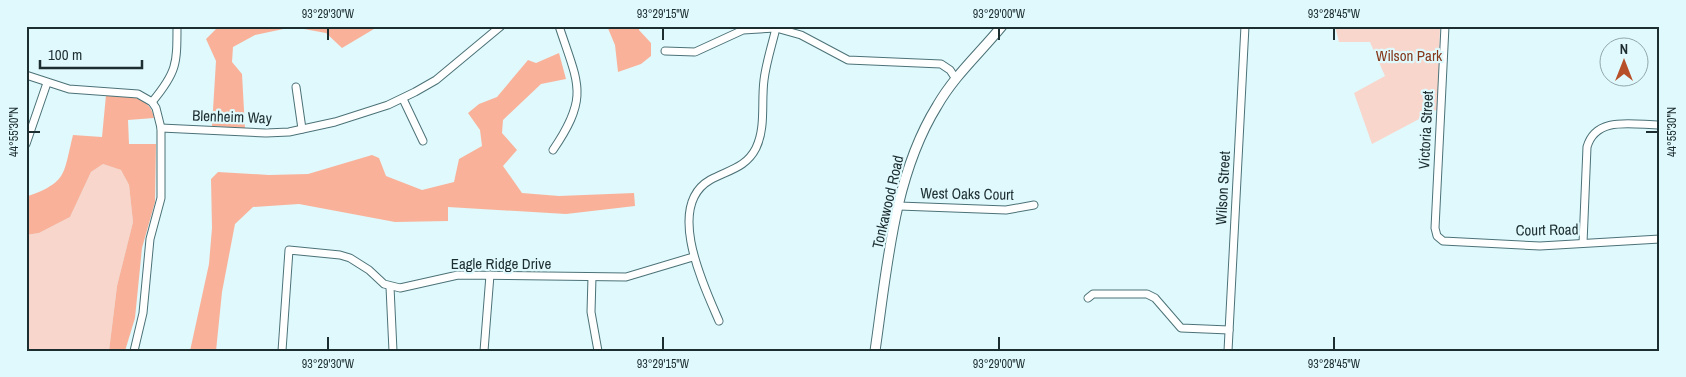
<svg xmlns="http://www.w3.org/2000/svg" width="1686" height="377" font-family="'Archivo Narrow',sans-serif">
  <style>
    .green { fill: #f8d6cb }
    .forest { fill: #f9b299 }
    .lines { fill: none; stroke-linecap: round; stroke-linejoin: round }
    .minor-casing { stroke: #4b7277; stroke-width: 9 }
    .tertiary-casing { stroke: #4b7277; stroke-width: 11 }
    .minor { stroke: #fff; stroke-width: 7 }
    .tertiary { stroke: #fff; stroke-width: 9 }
    .ticks { fill: none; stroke: #1d2e30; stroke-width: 2 }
    .labels { text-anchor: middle; stroke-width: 4.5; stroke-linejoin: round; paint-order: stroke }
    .park-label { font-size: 15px; fill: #85371a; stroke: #e0f9fd }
    .street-label { font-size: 15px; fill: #1d2e30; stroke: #e0f9fd }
    .neatline { fill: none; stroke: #1d2e30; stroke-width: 2 }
    .ticks-label { font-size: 12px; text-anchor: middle; fill: #1d2e30 }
  </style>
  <rect width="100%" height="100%" fill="#e0f9fd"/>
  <g class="green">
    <polygon points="1335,26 1440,26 1438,109 1372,144 1354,93 1385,76 1370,42 1339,42"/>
    <polygon points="103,164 121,170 129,185 133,222 117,286 109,351 26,351 26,235 39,233 70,217 91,172"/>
  </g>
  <g class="forest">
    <polygon points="219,26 379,26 342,48 326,33 293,27 255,35 233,47 232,62 242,74 245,128 212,126 216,61 206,39"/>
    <polygon points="607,26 639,26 639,30 651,43 651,56 641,64 618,72 615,45"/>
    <polygon points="559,53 566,79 541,84 503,120 502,133 517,150 503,166 522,193 559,196 634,193 635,206 566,214 448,207 448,221 395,222 299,204 253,207 235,224 222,292 216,351 190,351 209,264 212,228 211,179 218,172 269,175 308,174 372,155 379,158 386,176 422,190 454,182 459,159 482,146 480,130 468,113 479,104 497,97 528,60 536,63"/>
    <path d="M106,95c19,1 44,-1 48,23l-26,2 1,24h27l-1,58 -13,46 -7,70 -10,33h-16l8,-65 16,-64 -4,-37 -8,-15 -18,-6 -12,8 -21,45 -31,16 -13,2v-38c42,-15 37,-22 47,-62l29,2z"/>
  </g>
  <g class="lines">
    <defs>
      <g id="minor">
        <polyline points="1445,26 1435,228 1437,236 1443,241 1540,246 1660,239"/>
        <polyline points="665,51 695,52 743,30 776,28 801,35 848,60 941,64 950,70 956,79"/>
        <polyline points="26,75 69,89 138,94 152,102 156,108 161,128 161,198 150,239 143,313 134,351"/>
        <polyline points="296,87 302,129"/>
        <polyline points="403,99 423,141"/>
        <path d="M152,102c25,-30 25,-38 25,-76"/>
        <polyline points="161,128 266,133 289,132 335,122 388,105 415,92 436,80 501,26"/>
        <polyline points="26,144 47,83"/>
        <path d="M553,150c37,-54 25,-66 6,-124"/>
        <polyline points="899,206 1006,210 1034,205"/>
        <path d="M1583,243l4,-96c9,-32 47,-22 73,-22"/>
        <polyline points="592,277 591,312 598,351"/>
        <polyline points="390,287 393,351"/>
        <polyline points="1088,298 1093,294 1147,294 1155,298 1181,328 1229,330"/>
        <path d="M719,321c-15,-35 -54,-115 -9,-141 18,-10 36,-12 46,-32 10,-21 5,-45 8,-68 2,-17 8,-35 12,-52"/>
        <polyline points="282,351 289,250 340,255 350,258 369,270 384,284 400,288 458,275 626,277 693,257"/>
        <polyline points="484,351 490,275"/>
        <polyline points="1228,351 1245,26"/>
      </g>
      <path id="tertiary" d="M875,351c12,-82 18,-174 62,-245 17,-30 43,-53 65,-80"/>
    </defs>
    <use href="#minor" class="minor-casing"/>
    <use href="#tertiary" class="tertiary-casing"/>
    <use href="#minor" class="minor"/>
    <use href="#tertiary" class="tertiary"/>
  </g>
  <path class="ticks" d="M328,28v12M663,28v12M999,28v12M1334,28v12M28,132h12M1646,132h12M328,337v13M663,337v13M999,337v13M1334,337v13"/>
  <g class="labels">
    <g class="park-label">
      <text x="1409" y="61">Wilson Park</text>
    </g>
    <g class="street-label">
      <text transform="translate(232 117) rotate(2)" y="5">Blenheim Way</text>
      <text transform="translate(1426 130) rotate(-87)" y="5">Victoria Street</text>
      <text transform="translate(1223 188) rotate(-87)" y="5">Wilson Street</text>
      <text transform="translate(967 194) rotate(1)" y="5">West Oaks Court</text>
      <text transform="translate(888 202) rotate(-77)" y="5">Tonkawood Road</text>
      <text transform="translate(1547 230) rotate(-1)" y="5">Court Road</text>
      <text x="501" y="269">Eagle Ridge Drive</text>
    </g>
  </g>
  <rect width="1686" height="377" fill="none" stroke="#e0f9fd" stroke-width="55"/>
  <g transform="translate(1624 62)"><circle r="24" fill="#e0f9fd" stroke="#92a8ab"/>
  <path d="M0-4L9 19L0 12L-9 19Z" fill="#b75028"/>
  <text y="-8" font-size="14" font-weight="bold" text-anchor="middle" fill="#1d2e30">N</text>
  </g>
  <path d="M40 60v8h102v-8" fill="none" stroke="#1d2e30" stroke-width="2.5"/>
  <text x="48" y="60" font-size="15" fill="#1d2e30" stroke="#e0f9fd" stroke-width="4" paint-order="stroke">100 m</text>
  <rect x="28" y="28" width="1630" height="322" class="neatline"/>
  <g class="ticks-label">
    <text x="328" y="18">93°29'30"W</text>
    <text x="663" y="18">93°29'15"W</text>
    <text x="999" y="18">93°29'00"W</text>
    <text x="1334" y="18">93°28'45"W</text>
    <text transform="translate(14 132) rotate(-90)" y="4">44°55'30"N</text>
    <text transform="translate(1672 132) rotate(-90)" y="4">44°55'30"N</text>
    <text x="328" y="368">93°29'30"W</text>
    <text x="663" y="368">93°29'15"W</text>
    <text x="999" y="368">93°29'00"W</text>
    <text x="1334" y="368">93°28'45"W</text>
  </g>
</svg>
